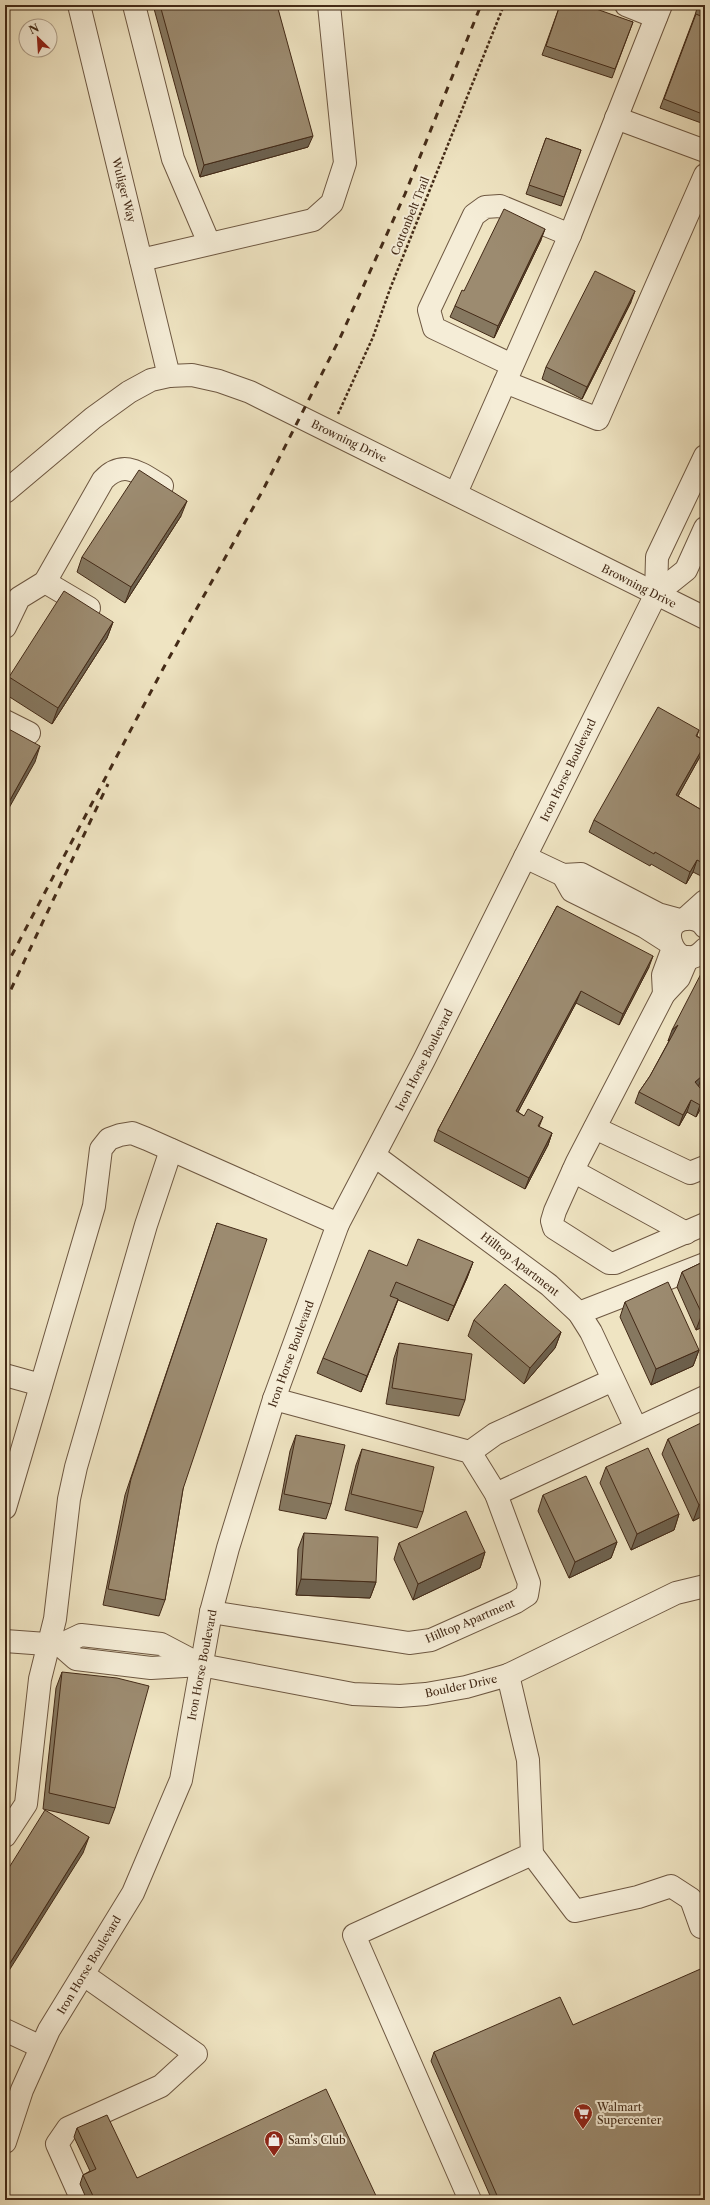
<svg xmlns="http://www.w3.org/2000/svg" width="710" height="2205" font-family="'Libre Caslon Text',serif">
  <style>
    .lines { fill: none; stroke-linecap: round; stroke-linejoin: round }
    .minor-casing { stroke: #6e5842; stroke-width: 24 }
    .path { stroke: #432a17; stroke-width: 2.5; stroke-dasharray: 3 2; stroke-linecap: butt }
    .minor { stroke: #f5edd7; stroke-width: 22 }
    .rail { stroke: #432a17; stroke-width: 3; stroke-dasharray: 7 7; stroke-linecap: butt }
    .wall { fill: #867860; stroke: #432a17 }
    .shaded-wall { fill: #6d614e; stroke: #432a17 }
    .building { fill: #9c8b70; stroke: #432a17 }
    .labels { text-anchor: middle; stroke-width: 4; stroke-linejoin: round; paint-order: stroke }
    .street-label { font-size: 11px; fill: #432a17; stroke: #f5edd7 }
    .poi-label { font-size: 11px; fill: #432a17; stroke: #f5edd7; text-anchor: start }
  </style>
  <rect width="100%" height="100%" fill="#efe4c2"/>
  <filter id="stains"><feTurbulence type="fractalNoise" baseFrequency=".005" numOctaves="4"/><feColorMatrix values="0 0 0 0 .2 0 0 0 0 .09 0 0 0 0 .02 0 0 0 .5 -.17"/></filter>
  <radialGradient id="worn" r=".72"><stop offset=".6" stop-color="#630" stop-opacity="0"/><stop offset="1" stop-color="#630" stop-opacity=".3"/></radialGradient>
  <g class="lines">
    <defs>
      <g id="minor">
        <polyline points="79,5 169,376"/>
        <polyline points="134,5 173,159 209,243"/>
        <polyline points="626,5 656,17"/>
        <polyline points="616,118 705,151"/>
        <polyline points="141,260 313,220 332,203 345,163 329,5"/>
        <polyline points="512,365 434,328 429,310 474,215 485,207 500,206 570,235"/>
        <polyline points="505,382 598,419 705,175"/>
        <polyline points="5,492 93,418 129,392 151,380 169,376 192,375 219,381 250,392 705,618"/>
        <polyline points="456,493 570,235 661,5"/>
        <polyline points="45,582 89,608"/>
        <polyline points="656,594 686,570 705,528"/>
        <path d="M5,627l14,-29 26,-16 58,-102c21,-22 38,-6 59,6"/>
        <polyline points="5,721 29,733"/>
        <polyline points="525,857 563,875 581,874 658,914 680,920"/>
        <polyline points="563,875 572,891 645,927 670,943"/>
        <polyline points="685,919 705,901"/>
        <path d="M705,927c-4,-6 -11,-9 -19,-8 -33,3 -9,60 19,30"/>
        <polyline points="688,957 679,978 664,994 577,1162 555,1211 552,1221 554,1228 609,1263 615,1263 705,1224"/>
        <polyline points="664,994 663,975 673,948"/>
        <polyline points="595,1128 690,1173 705,1167"/>
        <polyline points="375,1156 549,1285 579,1313 591,1332 636,1428"/>
        <polyline points="573,1171 686,1233"/>
        <polyline points="579,1313 705,1264"/>
        <polyline points="5,1375 41,1385"/>
        <polyline points="470,1452 495,1434 613,1380"/>
        <polyline points="496,1494 705,1397"/>
        <polyline points="5,1508 94,1206 101,1149 109,1139 120,1135 132,1133 147,1139 338,1224"/>
        <polyline points="211,1612 409,1643 431,1640 516,1602 527,1595 529,1583 496,1494 470,1452 274,1399"/>
        <polyline points="5,1641 60,1645 81,1635 161,1644 201,1665"/>
        <polyline points="60,1645 76,1659 151,1668 201,1665 353,1694 400,1696 426,1694 466,1687 508,1675 676,1593 705,1586"/>
        <polyline points="5,1836 26,1804 40,1679 55,1619 69,1499 76,1467 146,1225 171,1150"/>
        <polyline points="532,1854 575,1911 638,1897 671,1886 691,1899 701,1927"/>
        <polyline points="5,2030 41,2047"/>
        <polyline points="5,2142 22,2090 49,2030 133,1893 181,1780 211,1612 228,1548 274,1399 338,1224 424,1060 656,594 657,557 705,456"/>
        <polyline points="82,2200 57,2144 68,2128 161,2086 196,2054 84,1975"/>
        <polyline points="470,2200 354,1935 532,1854 528,1760 508,1675"/>
      </g>
    </defs>
    <use href="#minor" class="minor-casing"/>
    <g class="path">
      <polyline points="338,414 373,337 390,289 504,5"/>
      <polyline points="5,1665 9,1665"/>
    </g>
    <use href="#minor" class="minor"/>
    <g class="rail">
      <polyline points="5,968 164,667 263,490 340,338 405,194 481,5"/>
      <polyline points="5,1002 108,784"/>
    </g>
  </g>
  <g class="wall">
    <polygon points="153,5 277,5 308,147 200,177"/>
    <polygon points="560,5 633,22 612,78 542,55"/>
    <polygon points="698,5 705,5 705,121 704,124 660,108 695,15"/>
    <polygon points="546,138 581,150 561,206 526,194"/>
    <polygon points="541,240 494,338 450,317 455,306 464,291"/>
    <polygon points="631,302 582,399 542,379 546,367"/>
    <polygon points="181,516 125,603 77,572 82,557"/>
    <polygon points="113,622 107,638 52,724 5,694 5,687 9,677"/>
    <polygon points="699,730 697,736 705,741 705,746 702,753 678,796 705,812 705,868 701,876 693,872 686,884 651,864 650,866 589,832 594,820"/>
    <polygon points="557,906 649,967 619,1025 576,1003 518,1112 524,1116 543,1117 539,1127 552,1133 548,1145 525,1189 434,1141 438,1130"/>
    <polygon points="705,969 705,1091 701,1089 705,1097 702,1106 696,1117 687,1112 679,1126 635,1103 639,1092 650,1076 670,1039 668,1041"/>
    <polygon points="217,1223 183,1489 165,1600 159,1616 103,1605 125,1495"/>
    <polygon points="705,1261 705,1326 696,1330 677,1287 682,1272"/>
    <polygon points="473,1262 467,1278 448,1321 398,1300 392,1315 361,1392 317,1373 323,1358 407,1266"/>
    <polygon points="625,1302 699,1350 693,1366 651,1385 620,1317"/>
    <polygon points="474,1320 561,1332 555,1348 524,1384 468,1336"/>
    <polygon points="399,1343 465,1400 459,1416 386,1404 394,1358"/>
    <polygon points="296,1435 331,1504 326,1519 279,1510 290,1451"/>
    <polygon points="668,1439 705,1515 693,1521 662,1454"/>
    <polygon points="362,1449 423,1512 417,1528 345,1510 356,1465"/>
    <polygon points="606,1467 679,1514 674,1530 631,1550 600,1483"/>
    <polygon points="543,1495 617,1542 611,1558 569,1578 538,1511"/>
    <polygon points="304,1533 376,1582 370,1598 296,1595 298,1549"/>
    <polygon points="399,1543 485,1552 480,1568 413,1600 394,1559"/>
    <polygon points="62,1672 115,1808 109,1824 43,1809 56,1688"/>
    <polygon points="573,2025 705,2200 492,2200 431,2061 434,2052"/>
    <polygon points="77,2128 137,2178 378,2200 87,2200 80,2184 83,2175 90,2171 74,2137"/>
  </g>
  <g class="shaded-wall">
    <polygon points="313,136 308,147 200,177 204,165"/>
    <polygon points="545,229 541,240 494,338 498,326"/>
    <polygon points="635,291 631,302 582,399 587,387"/>
    <polygon points="187,501 181,516 125,603 131,587"/>
    <polygon points="113,622 107,638 52,724 58,708"/>
    <polygon points="705,744 702,753 672,807 676,795"/>
    <polygon points="40,746 35,762 5,815 5,809"/>
    <polygon points="697,860 693,872 686,884 690,872"/>
    <polygon points="705,864 705,868 701,876"/>
    <polygon points="653,956 649,967 619,1025 623,1014"/>
    <polygon points="581,991 576,1003 512,1123 516,1111"/>
    <polygon points="678,1025 674,1036 668,1041 672,1030"/>
    <polygon points="702,1076 698,1088 695,1082"/>
    <polygon points="705,1097 702,1106 696,1117 700,1105"/>
    <polygon points="691,1100 687,1112 679,1126 683,1115"/>
    <polygon points="552,1133 548,1145 525,1189 529,1178"/>
    <polygon points="473,1262 467,1278 448,1321 454,1306"/>
    <polygon points="398,1299 392,1315 361,1392 367,1376"/>
    <polygon points="705,1313 705,1326 696,1330 702,1314"/>
    <polygon points="561,1332 555,1348 524,1384 530,1368"/>
    <polygon points="699,1350 693,1366 651,1385 656,1369"/>
    <polygon points="705,1502 705,1515 693,1521 699,1505"/>
    <polygon points="679,1514 674,1530 631,1550 637,1534"/>
    <polygon points="617,1542 611,1558 569,1578 575,1562"/>
    <polygon points="485,1552 480,1568 413,1600 418,1584"/>
    <polygon points="301,1579 376,1582 370,1598 296,1595"/>
    <polygon points="89,1837 83,1853 5,1977 5,1971"/>
  </g>
  <g class="building">
    <polygon points="160,5 277,5 313,136 204,165"/>
    <polygon points="560,5 585,5 633,22 615,69 546,46"/>
    <polygon points="698,5 705,5 705,9 698,6"/>
    <polygon points="696,14 705,18 705,115 664,99"/>
    <polygon points="546,138 581,150 564,197 529,185"/>
    <polygon points="504,209 545,229 498,326 455,306 462,290 464,291"/>
    <polygon points="595,271 635,291 587,387 546,367"/>
    <polygon points="139,470 187,501 131,587 82,557"/>
    <polygon points="64,591 113,622 58,708 9,677"/>
    <polygon points="658,707 699,730 696,736 705,741 705,744 676,795 705,812 705,864 697,860 690,872 655,852 654,854 594,820"/>
    <polygon points="5,727 40,746 5,809"/>
    <polygon points="557,906 653,956 623,1014 581,991 516,1111 524,1116 528,1109 543,1117 538,1126 552,1133 529,1178 438,1130"/>
    <polygon points="704,968 705,969 705,1078 702,1076 695,1082 705,1094 705,1096 700,1105 691,1100 683,1115 639,1092 650,1076 678,1025 672,1030"/>
    <polygon points="217,1223 267,1239 183,1489 165,1600 108,1589 131,1479"/>
    <polygon points="418,1239 473,1262 454,1306 396,1282 390,1296 398,1299 367,1376 323,1358 369,1250 407,1266"/>
    <polygon points="705,1261 705,1313 702,1314 682,1272"/>
    <polygon points="668,1282 699,1350 656,1369 625,1302"/>
    <polygon points="505,1284 561,1332 530,1368 474,1320"/>
    <polygon points="399,1343 472,1354 465,1400 392,1388"/>
    <polygon points="705,1421 705,1502 699,1505 668,1439"/>
    <polygon points="296,1435 345,1445 331,1504 284,1494"/>
    <polygon points="648,1448 679,1514 637,1534 606,1467"/>
    <polygon points="362,1449 434,1467 423,1512 351,1494"/>
    <polygon points="586,1476 617,1542 575,1562 543,1495"/>
    <polygon points="466,1511 485,1552 418,1584 399,1543"/>
    <polygon points="304,1533 378,1537 376,1582 301,1579"/>
    <polygon points="62,1672 117,1678 149,1686 115,1808 49,1793"/>
    <polygon points="45,1810 89,1837 5,1971 5,1874"/>
    <polygon points="705,1967 705,2200 499,2200 434,2052 560,1997 573,2025"/>
    <polygon points="326,2089 378,2200 95,2200 83,2175 96,2169 77,2128 107,2115 137,2178"/>
  </g>
  <defs>
    <symbol id="supermarket-pin" viewBox="-11 -11 22 30"><path d="M0 17L-7.5 6A9.5 9.5 0 1 1 7.5 6Z" fill="#8f2418" stroke="#f5edd7"/><path d="M-6-5.5h2.5l.6 2H6L4.5 2H-2.5L-4.4-4H-6ZM-1.5 3.2a1.3 1.3 0 1 0 .1 0ZM3 3.2a1.3 1.3 0 1 0 .1 0Z" fill="#fff"/></symbol>
    <symbol id="shop-pin" viewBox="-11 -11 22 30"><path d="M0 17L-7.5 6A9.5 9.5 0 1 1 7.5 6Z" fill="#8f2418" stroke="#f5edd7"/><path d="M-5-2.5h2.3a2.7 3.5 0 0 1 5.4 0H5L5.5 6h-11ZM-1.5-2.5h3a1.5 2.3 0 0 0-3 0Z" fill="#fff"/></symbol>
  </defs>
  <g fill-rule="evenodd">
    <use href="#supermarket-pin" x="572" y="2102" width="22" height="30"/>
    <use href="#shop-pin" x="263" y="2129" width="22" height="30"/>
  </g>
  <g class="labels">
    <g class="street-label">
      <text transform="translate(124 190) rotate(76)" y="4">Wuliger Way</text>
      <text transform="translate(410 216) rotate(-68)" y="4">Cottonbelt Trail</text>
      <text transform="translate(349 441) rotate(26)" y="4">Browning Drive</text>
      <text transform="translate(639 586) rotate(27)" y="4">Browning Drive</text>
      <text transform="translate(568 770) rotate(-64)" y="4">Iron Horse Boulevard</text>
      <text transform="translate(424 1060) rotate(-63)" y="4">Iron Horse Boulevard</text>
      <text transform="translate(520 1264) rotate(38)" y="4">Hilltop Apartment</text>
      <text transform="translate(291 1354) rotate(-70)" y="4">Iron Horse Boulevard</text>
      <text transform="translate(470 1621) rotate(-23)" y="4">Hilltop Apartment</text>
      <text transform="translate(202 1665) rotate(-79)" y="4">Iron Horse Boulevard</text>
      <text transform="translate(461 1686) rotate(-12)" y="4">Boulder Drive</text>
      <text transform="translate(89 1965) rotate(-59)" y="4">Iron Horse Boulevard</text>
    </g>
    <g class="poi-label">
      <text x="597" y="2111">Walmart<tspan x="597" dy="13">Supercenter</tspan></text>
      <text x="288" y="2144">Sam's Club</text>
    </g>
  </g>
  <rect width="710" height="2205" fill="none" stroke="#efe4c2" stroke-width="20"/>
  <rect x="6" y="6" width="698" height="2193" fill="none" stroke="#432a17" stroke-width="2"/>
  <rect x="10" y="10" width="690" height="2185" fill="none" stroke="#432a17"/>
  <g transform="translate(38 38) rotate(335)"><circle r="19" fill="#f5edd7" stroke="#ae9f8a"/>
  <path d="M0-3L7 15L0 10L-7 15Z" fill="#8f2418"/>
  <text y="-6" font-size="11" font-weight="bold" text-anchor="middle" fill="#432a17">N</text>
  </g>
  <rect width="100%" height="100%" filter="url(#stains)"/>
  <rect width="100%" height="100%" fill="url(#worn)"/>
</svg>
